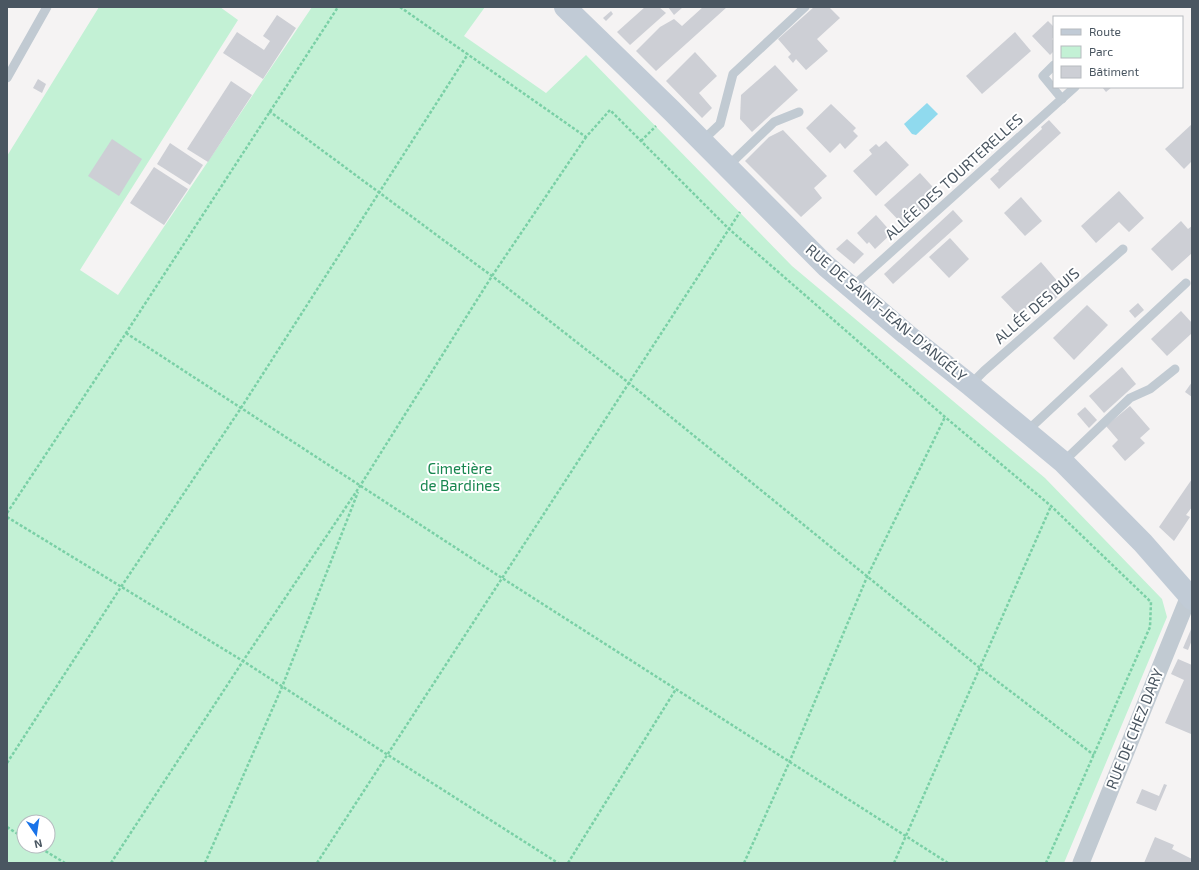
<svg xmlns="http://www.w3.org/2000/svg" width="1199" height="870" font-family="'Exo 2',sans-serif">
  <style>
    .green { fill: #c3f1d5; fill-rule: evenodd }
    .water { fill: #90daee }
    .building { fill: #cdcfd5 }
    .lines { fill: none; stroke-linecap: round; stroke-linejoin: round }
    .path { stroke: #7ad0a6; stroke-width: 2.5; stroke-dasharray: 3 2; stroke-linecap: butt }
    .service { stroke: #c1cad2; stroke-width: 9 }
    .minor { stroke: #c1cad2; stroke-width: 17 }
    .secondary { stroke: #c1cbd6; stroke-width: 22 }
    .labels { text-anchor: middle; stroke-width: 4; stroke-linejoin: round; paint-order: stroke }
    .street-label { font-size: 15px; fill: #4a5661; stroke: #fff }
    .park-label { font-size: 15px; fill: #17864f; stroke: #fff }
  </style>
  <rect width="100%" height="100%" fill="#f5f3f3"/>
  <path class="green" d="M99,7h121l18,13 -158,250 38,25 194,-288h173l-21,29 82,57 40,-38 206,211 253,212 117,121 5,18 -103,246h-1057v-707zM24,822h24v24h-24z"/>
  <polygon class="water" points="927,103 938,114 916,135 912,134 904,124"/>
  <g class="building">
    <polygon points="645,7 659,7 666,13 630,45 617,32"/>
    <polygon points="668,7 683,7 674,15"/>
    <polygon points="703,7 727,7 656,71 636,51 660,27 674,19 682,26"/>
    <polygon points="814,7 829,7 840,18 817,39 828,51 806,70 796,59 793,63 788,57 791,54 778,39"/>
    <polygon points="611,11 613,14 606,21 603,18"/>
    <polygon points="277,15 296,28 263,79 223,53 237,32 264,50 270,41 263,36"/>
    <polygon points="1048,21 1054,27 1054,37 1052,39 1054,41 1054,51 1050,55 1032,36"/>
    <polygon points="1015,32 1031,51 982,94 966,76"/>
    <polygon points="695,52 717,76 699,93 712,108 702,118 666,81"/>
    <polygon points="775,65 798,90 752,132 740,119 741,95"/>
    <polygon points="38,79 46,84 42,93 33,88"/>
    <polygon points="231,81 252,95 208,162 187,149"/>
    <polygon points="1102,87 1112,87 1106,92"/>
    <polygon points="831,104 856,128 853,131 858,136 845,149 840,143 830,153 806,128"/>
    <polygon points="1049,120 1061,133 999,189 990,179 999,171 998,170 1042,129 1041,127"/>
    <polygon points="1192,124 1192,161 1184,169 1165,149"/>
    <polygon points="783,130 827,176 814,188 822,198 801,217 745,161 769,137"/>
    <polygon points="112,139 142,159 119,196 88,176"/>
    <polygon points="886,141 909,165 876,196 853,171 872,154 869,150 876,144 879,147"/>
    <polygon points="170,143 203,165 190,185 157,164"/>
    <polygon points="154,167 188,189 164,225 130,203"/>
    <polygon points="920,173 941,196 906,228 884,205"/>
    <polygon points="1119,191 1144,218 1129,232 1119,222 1096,243 1081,226"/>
    <polygon points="1021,197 1042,221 1025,236 1004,213"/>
    <polygon points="953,210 963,221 893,284 884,274"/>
    <polygon points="876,215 892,233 875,249 869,242 867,244 857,233"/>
    <polygon points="1181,221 1188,229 1192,226 1192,253 1172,271 1151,249"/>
    <polygon points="950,238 969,259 949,278 929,257"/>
    <polygon points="847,239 864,254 854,264 836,249"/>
    <polygon points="1041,262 1065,290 1050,304 1042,295 1019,316 1001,297"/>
    <polygon points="1138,303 1144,310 1135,318 1129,311"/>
    <polygon points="1087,305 1108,325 1074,360 1053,338"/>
    <polygon points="1181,311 1192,323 1192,333 1167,356 1151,339"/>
    <polygon points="1122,367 1136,384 1104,413 1089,396"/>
    <polygon points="1192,382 1192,397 1185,392"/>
    <polygon points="1130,406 1150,429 1140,438 1145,443 1125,461 1112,446 1118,440 1106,426"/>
    <polygon points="1085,407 1097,420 1089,428 1077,414"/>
    <polygon points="1192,479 1192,507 1186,515 1190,517 1174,541 1159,527"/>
    <polygon points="1192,627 1192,640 1188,650 1183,648"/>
    <polygon points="1178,659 1192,665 1192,730 1191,734 1165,723 1184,680 1171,674"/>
    <polygon points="1164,784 1167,785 1156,811 1136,803 1142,789 1159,796"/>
    <polygon points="1155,837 1174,845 1172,849 1192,859 1192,863 1144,863"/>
  </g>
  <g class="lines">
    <g class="path">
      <polyline points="400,7 586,137 610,110 729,229 945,417 1051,506 1151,602 1150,627 1046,863"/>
      <polyline points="269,111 492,276 629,383 980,668 1094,755"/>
      <polyline points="641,141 656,126"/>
      <polyline points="126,333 502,578 948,863"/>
      <polyline points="7,513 126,333 338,7"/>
      <polyline points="7,517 243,661 388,755 558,863"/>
      <polyline points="7,763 121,587 241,408 468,54"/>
      <polyline points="7,827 24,838"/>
      <polyline points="37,846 65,863"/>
      <polyline points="111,863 243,661 360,486 492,276 586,137"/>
      <polyline points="205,863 282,687 358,492"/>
      <polyline points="317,863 740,212"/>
      <polyline points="568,863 676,689"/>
      <polyline points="744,863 789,763 867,577 945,417"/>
      <polyline points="894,863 1051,506"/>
    </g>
    <g class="service">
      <polyline points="1054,65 1043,76 1062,99"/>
      <polyline points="7,78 47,7"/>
      <polyline points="702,141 720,124 733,74 805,7"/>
      <polyline points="727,167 774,122 799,112"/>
      <polyline points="851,288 1075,87"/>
      <polyline points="970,385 984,371 1123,249"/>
      <polyline points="1027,431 1186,283"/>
      <polyline points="1063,462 1130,398 1150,389 1175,369"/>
    </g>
    <polyline class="minor" points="1081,863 1189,596"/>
    <polyline class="secondary" points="565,7 672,111 826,266 906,334 970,385 1063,462 1143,543 1192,599"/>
  </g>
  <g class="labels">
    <g class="street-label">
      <text transform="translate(954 177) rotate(-42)" y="5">ALLÉE DES TOURTERELLES</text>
      <text transform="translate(1037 306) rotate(-41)" y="5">ALLÉE DES BUIS</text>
      <text transform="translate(886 313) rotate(40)" y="5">RUE DE SAINT-JEAN-D'ANGÉLY</text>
      <text transform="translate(1135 729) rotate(-68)" y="5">RUE DE CHEZ DARY</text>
    </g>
    <g class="park-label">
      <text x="460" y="474">Cimetière<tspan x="460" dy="17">de Bardines</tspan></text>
    </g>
  </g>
  <rect width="1199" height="870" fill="none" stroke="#4a5661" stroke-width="16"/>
  <rect x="1053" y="16" width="130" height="72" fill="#ffffff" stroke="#b7bbc0"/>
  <rect x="1061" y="29" width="20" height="6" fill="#c1cbd6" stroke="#b7bbc0"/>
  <text x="1089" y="36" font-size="12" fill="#4a5661">Route</text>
  <rect x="1061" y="46" width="20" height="12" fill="#c3f1d5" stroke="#b7bbc0"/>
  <text x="1089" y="56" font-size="12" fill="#4a5661">Parc</text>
  <rect x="1061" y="66" width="20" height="12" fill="#cdcfd5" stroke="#b7bbc0"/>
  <text x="1089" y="76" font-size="12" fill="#4a5661">Bâtiment</text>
  <g transform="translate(36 834) rotate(167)"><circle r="19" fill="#ffffff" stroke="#b7bbc0"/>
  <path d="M0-3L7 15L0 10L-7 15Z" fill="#1a73e8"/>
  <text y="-6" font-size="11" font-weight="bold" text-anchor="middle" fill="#4a5661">N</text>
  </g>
</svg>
